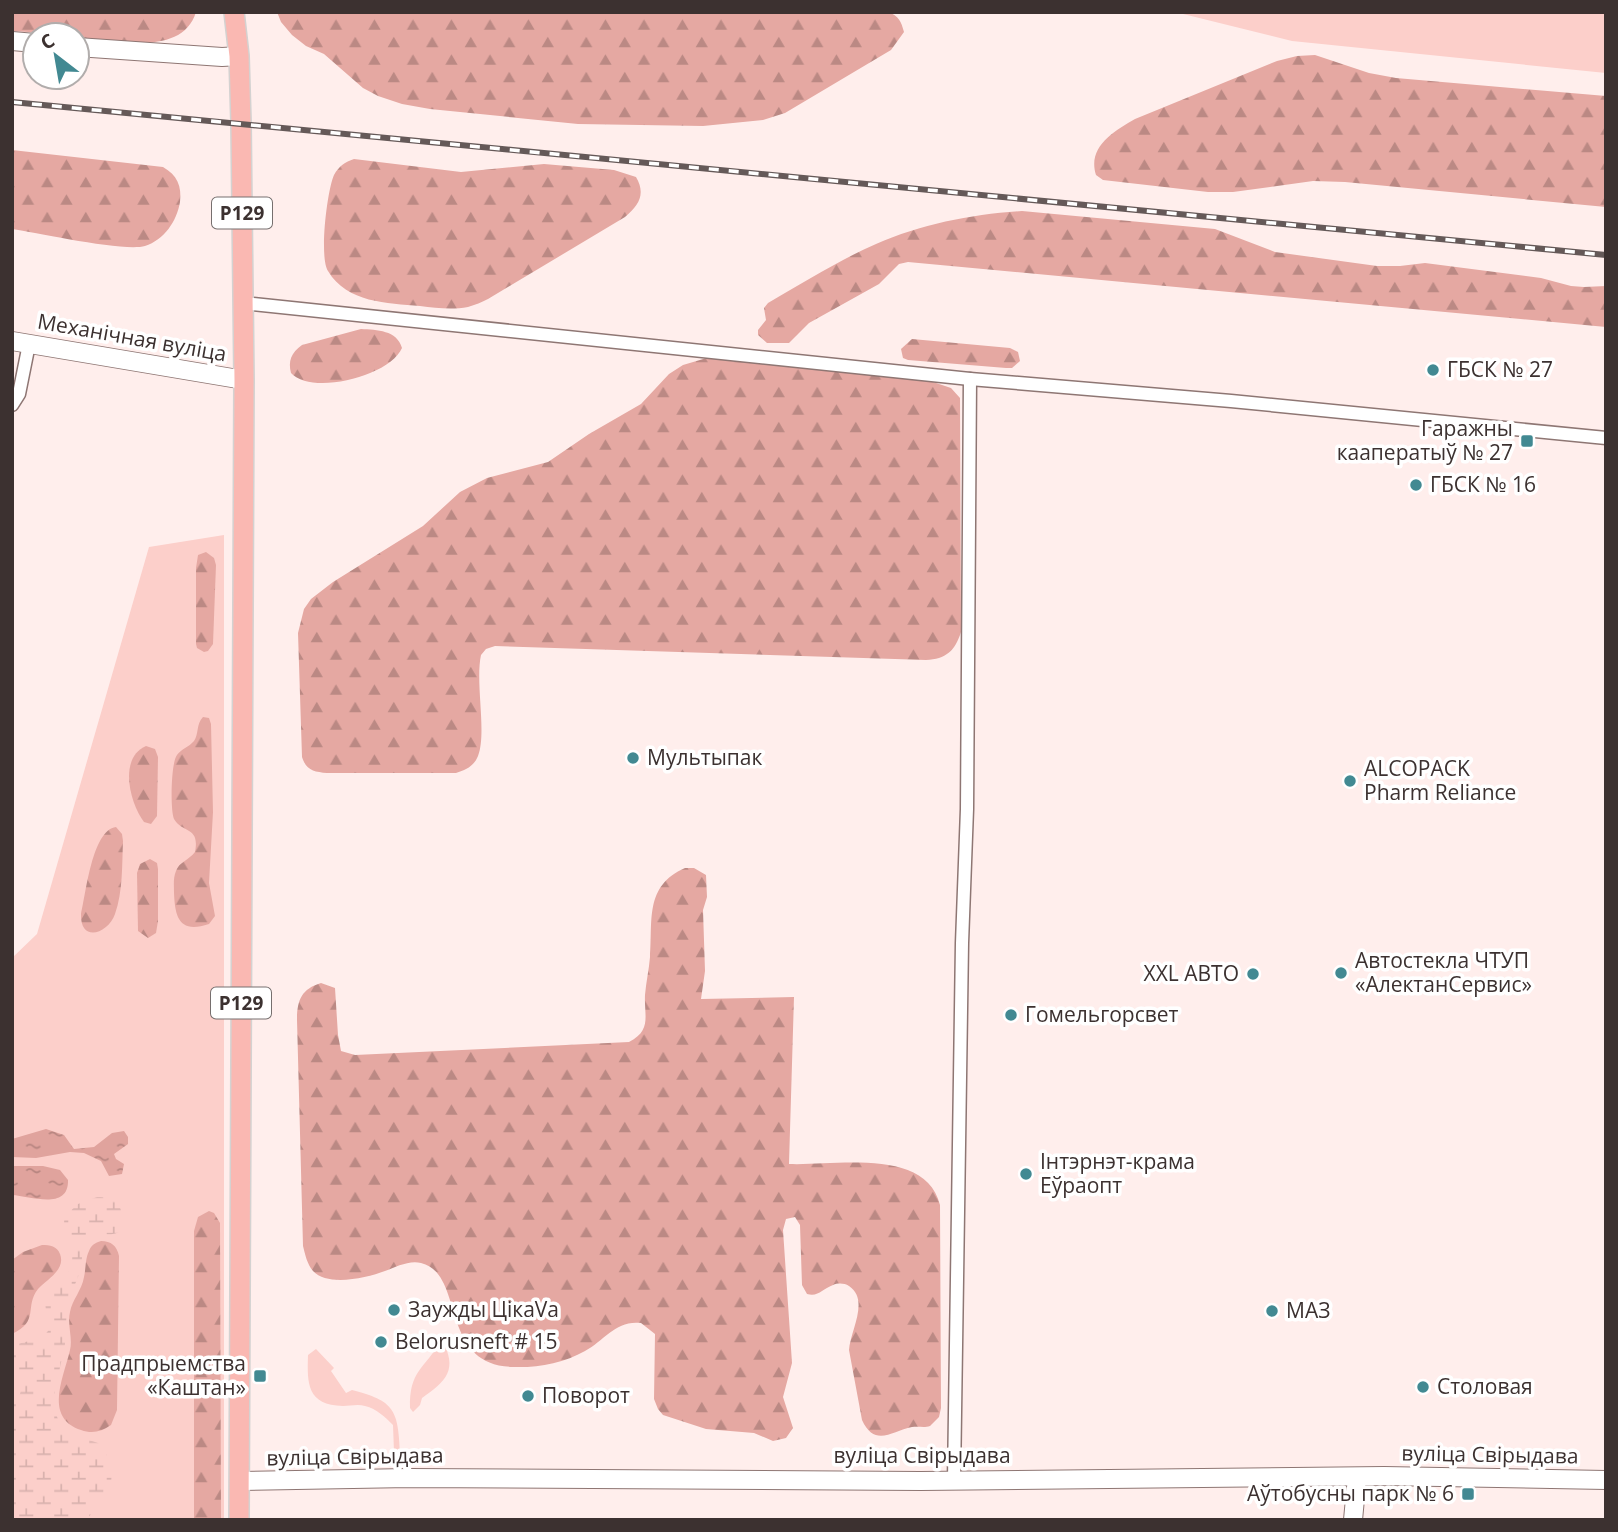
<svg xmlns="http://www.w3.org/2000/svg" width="1618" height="1532" font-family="'Open Sans',sans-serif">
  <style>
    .green { fill: #fccfca }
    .forest { fill: url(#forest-firs) }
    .wetland { fill: url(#wetland-marsh) }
    .water { fill: url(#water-ripples) }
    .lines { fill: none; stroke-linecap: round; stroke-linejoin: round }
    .street-casing { stroke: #8e7673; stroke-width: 15 }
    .secondary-casing { stroke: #8e7673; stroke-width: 20 }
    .primary-casing { stroke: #d4d2d1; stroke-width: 22 }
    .street { stroke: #fff; stroke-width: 12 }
    .secondary { stroke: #fff; stroke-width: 18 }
    .primary { stroke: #fab8b2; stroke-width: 19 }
    .rail-casing { stroke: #655958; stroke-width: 6 }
    .rail { stroke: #fff; stroke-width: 3.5; stroke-dasharray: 10; stroke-linecap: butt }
    .poi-dot { fill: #428992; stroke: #fff; stroke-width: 2.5 }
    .labels { text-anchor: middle; stroke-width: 7; stroke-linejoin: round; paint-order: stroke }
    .shield { fill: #fff; stroke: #766f6e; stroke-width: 2 }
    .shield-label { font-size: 19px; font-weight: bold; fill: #3c3130 }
    .street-label { font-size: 21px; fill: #3c3130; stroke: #fff }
    .poi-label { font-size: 21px; fill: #3c3130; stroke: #fff; text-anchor: start }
  </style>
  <defs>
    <pattern id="forest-firs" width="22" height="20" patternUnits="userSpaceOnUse" patternTransform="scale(1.75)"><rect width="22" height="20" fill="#e5a8a2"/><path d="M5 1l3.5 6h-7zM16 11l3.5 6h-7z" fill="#bb8984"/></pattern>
    <pattern id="wetland-marsh" width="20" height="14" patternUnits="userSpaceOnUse" patternTransform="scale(1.75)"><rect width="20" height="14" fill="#fccfca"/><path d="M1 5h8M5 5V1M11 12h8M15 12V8" fill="none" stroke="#d9b2ae"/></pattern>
    <pattern id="water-ripples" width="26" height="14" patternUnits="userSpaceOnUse" patternTransform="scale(1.75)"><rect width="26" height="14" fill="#e0a39d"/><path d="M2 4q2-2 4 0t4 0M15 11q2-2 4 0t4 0" fill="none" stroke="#b78580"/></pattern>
  </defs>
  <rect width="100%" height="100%" fill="#ffeeec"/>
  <g class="green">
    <polygon points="1175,12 1606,12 1606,73 1292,41"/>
    <polygon points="224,535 224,1520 12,1520 12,958 37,934 149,547"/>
    <path d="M442,1340c16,29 5,41 -20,58l-2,7 -7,7 -3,-4c-1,-37 14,-39 32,-68z"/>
    <path d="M316,1349l18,19 -3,3 15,22 6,-3c42,11 46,19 48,62h-6l-1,-27c-8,-8 -16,-16 -28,-19 -7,-2 -15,0 -22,0 -36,-1 -36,-22 -35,-51z"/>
  </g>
  <g class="forest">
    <path d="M12,12h184c-14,46 -83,28 -119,25v-2l-65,-4z"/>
    <path d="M277,12h611c11,4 13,9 16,20l-13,18 -106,63 -22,7 -60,6 -125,-2 -148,-15 -28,-5 -24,-8 -15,-8 -39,-34 -18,-8 -14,-11 -11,-13z"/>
    <path d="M1315,55l54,18 27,5 210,18v111l-261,-25 -32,-1 -80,11h-25l-105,-12 -7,-5c-9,-28 18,-44 39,-56l142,-58 20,-5z"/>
    <path d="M12,150l151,17c14,8 19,19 17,35 -3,19 -16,38 -35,44 -21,6 -106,-13 -133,-17z"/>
    <path d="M354,159l107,13 83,-8 70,6 22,7c10,17 3,28 -11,40l-137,82c-6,3 -13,6 -20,8 -16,3 -32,1 -48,-1 -33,-3 -73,-3 -92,-35 -9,-14 -1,-80 6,-96 5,-9 11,-13 20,-16z"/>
    <path d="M1022,211l193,18 60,23 102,14h23l25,-3 116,15 30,8 13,1 22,-1v41l-698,-65 -9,2 -20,20 -70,39 -20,20h-22l-9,-8v-5l8,-10 -2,-12 4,-5c35,-20 71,-43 108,-59 45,-20 97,-30 146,-33z"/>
    <path d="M361,329c16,1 36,1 41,19 -12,28 -90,48 -111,25 -3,-12 0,-20 11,-28z"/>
    <polygon points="912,339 1010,348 1018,352 1020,361 1012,368 1006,368 908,360 903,358 901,349"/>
    <path d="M710,357l220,24 21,7 9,10 1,234c-6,19 -15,27 -35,28l-431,-14 -9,3 -5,6c-6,28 6,78 -3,101 -4,10 -12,14 -22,17h-129c-13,-1 -21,-3 -25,-16l-4,-124 6,-24 7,-10 22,-17 90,-56 37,-34 27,-14 61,-16 41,-28 52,-30 28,-30 14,-9z"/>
    <polygon points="206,552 214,558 216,565 213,644 208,651 204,652 197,648 196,644 196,568 198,555"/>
    <path d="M203,717l6,1 2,6 2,88 -4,71 6,33 -6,8c-30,10 -34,-7 -35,-31 0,-7 -1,-15 2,-22 3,-9 13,-11 19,-19 5,-26 -12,-18 -21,-33 -4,-9 -3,-57 3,-64 4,-6 12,-8 17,-14 5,-7 2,-17 9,-24z"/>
    <path d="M146,746l9,3 3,8 -1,59 -6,8 -7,-2c-14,-18 -26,-64 2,-76z"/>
    <path d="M116,827l6,7 1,7c-1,23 0,51 -8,73 -7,20 -35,29 -34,0 5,-20 11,-84 35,-87z"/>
    <polygon points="150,859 157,863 158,869 158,921 156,933 148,938 138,931 137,873 140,864"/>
    <path d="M685,868h9l12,7 1,22 -4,13 2,61 -4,28 93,-2 -5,167c45,2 137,-17 151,41l1,203 -2,9 -9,9c-6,2 -11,0 -18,1 -20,4 -37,21 -50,-7l-13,-70c1,-19 21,-50 0,-64 -5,-3 -11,-3 -16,-1 -11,4 -14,12 -26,9l-5,-9 -2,-60 -5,-8 -9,2 -3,11 9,133 -9,34 10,31 -7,10 -13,3 -19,-8 -48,-4 -43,-14 -5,-6 -4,-10 1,-65 -14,-11c-25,-3 -36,17 -56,28 -21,12 -48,17 -72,16 -75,-2 -47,-93 -92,-104 -12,-3 -25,4 -36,8 -19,7 -57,16 -72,0 -6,-7 -8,-17 -10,-25l-6,-226c0,-19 4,-31 24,-37l14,5 3,47 3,16 14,4 274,-13c23,-12 15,-26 16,-47 1,-13 4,-25 5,-38 3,-36 -6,-71 35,-89z"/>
    <polygon points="209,1211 214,1213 220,1223 221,1520 194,1520 194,1231 198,1217"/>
    <path d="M101,1241c10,0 16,5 18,15l-2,154 -6,15c-10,7 -19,9 -30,5 -38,-13 -17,-53 -11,-80 3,-12 -3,-25 0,-38 2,-12 12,-22 14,-35 2,-8 1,-18 5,-26 2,-6 6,-8 12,-10z"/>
    <path d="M42,1245c8,0 15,1 18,9 6,16 -13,25 -22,35 -14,18 2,32 -26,45v-74l11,-8z"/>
  </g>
  <path class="wetland" d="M97,1197c5,0 11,0 16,3 8,5 16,23 7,31 -6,6 -19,1 -27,5l-10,10 -2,23 -14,36 -2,39 -11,51v12l6,19 5,6 33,11 7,8 7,17 -1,16 -24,36 -50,-2 -25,2v-120c14,-5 9,-17 0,-24v-29c12,-7 27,-5 36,-16l-3,-30c7,-13 22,-20 26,-36 6,-19 -11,-32 -6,-49l13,-12z"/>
  <g class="water">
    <polygon points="46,1129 64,1135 74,1149 94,1147 112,1133 124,1131 128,1137 128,1144 114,1154 116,1159 124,1164 122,1174 109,1176 101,1161 84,1153 70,1152 36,1158 12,1157 12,1139"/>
    <path d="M12,1166h31l17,4 8,10c1,31 -38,16 -56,15z"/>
  </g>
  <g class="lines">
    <defs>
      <g id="street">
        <polyline points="243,303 970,379 1231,401 1606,438"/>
        <polyline points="12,405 19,394 29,344"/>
        <polyline points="954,1480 962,943 967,809 970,379"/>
      </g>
      <g id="secondary">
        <polyline points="12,41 35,43"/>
        <polyline points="77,47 222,57 239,56"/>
        <polyline points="12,341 244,380"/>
        <polyline points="239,1481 409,1478 921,1481 1384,1476 1606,1480"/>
        <polyline points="1353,1520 1357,1477"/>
      </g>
      <polyline id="primary" points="234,12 239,56 241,123 244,380 239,1520"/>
    </defs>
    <use href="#street" class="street-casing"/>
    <use href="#secondary" class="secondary-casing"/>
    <use href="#primary" class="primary-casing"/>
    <use href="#street" class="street"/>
    <use href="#secondary" class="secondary"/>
    <use href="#primary" class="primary"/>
    <defs>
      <polyline id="rail" points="12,102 1606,255"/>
    </defs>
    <use href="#rail" class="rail-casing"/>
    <use href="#rail" class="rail"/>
  </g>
  <g class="poi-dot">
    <circle cx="1433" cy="370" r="7"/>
    <rect x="1520" y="434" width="14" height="14" rx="3.5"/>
    <circle cx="1416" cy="485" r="7"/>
    <circle cx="633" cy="758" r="7"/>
    <circle cx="1350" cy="781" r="7"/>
    <circle cx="1341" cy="973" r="7"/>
    <circle cx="1253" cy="974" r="7"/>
    <circle cx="1011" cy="1015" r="7"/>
    <circle cx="1026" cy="1174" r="7"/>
    <circle cx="394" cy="1310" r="7"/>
    <circle cx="1272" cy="1311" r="7"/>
    <circle cx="381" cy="1342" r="7"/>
    <rect x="253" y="1369" width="14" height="14" rx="3.5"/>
    <circle cx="1423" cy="1387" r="7"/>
    <circle cx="528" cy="1396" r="7"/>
    <rect x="1461" y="1487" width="14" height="14" rx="3.5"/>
  </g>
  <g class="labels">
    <g class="shield">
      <rect x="212" y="197.5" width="60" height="31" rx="5"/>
      <rect x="211" y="987.5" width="60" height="31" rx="5"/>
    </g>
    <g class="shield-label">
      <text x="242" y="220">Р129</text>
      <text x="241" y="1010">Р129</text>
    </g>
    <g class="street-label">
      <text transform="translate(132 338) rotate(10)" y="7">Механічная вуліца</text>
      <text transform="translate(1490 1455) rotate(1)" y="7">вуліца Свірыдава</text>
      <text x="922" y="1463">вуліца Свірыдава</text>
      <text transform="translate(355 1457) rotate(-1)" y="7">вуліца Свірыдава</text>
    </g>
    <g class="poi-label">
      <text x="1447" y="377">ГБСК № 27</text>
      <text x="1513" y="436" text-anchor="end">Гаражны<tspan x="1513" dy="24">кааператыў № 27</tspan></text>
      <text x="1430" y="492">ГБСК № 16</text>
      <text x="647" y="765">Мультыпак</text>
      <text x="1364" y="776">ALCOPACK<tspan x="1364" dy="24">Pharm Reliance</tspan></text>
      <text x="1355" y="968">Автостекла ЧТУП<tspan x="1355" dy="24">«АлектанСервис»</tspan></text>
      <text x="1239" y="981" text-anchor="end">XXL АВТО</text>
      <text x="1025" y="1022">Гомельгорсвет</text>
      <text x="1040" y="1169">Інтэрнэт-крама<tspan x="1040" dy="24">Еўраопт</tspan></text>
      <text x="408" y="1317">Заужды ЦікаVа</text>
      <text x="1286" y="1318">МАЗ</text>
      <text x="395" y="1349">Belorusneft # 15</text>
      <text x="246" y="1371" text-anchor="end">Прадпрыемства<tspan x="246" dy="24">«Каштан»</tspan></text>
      <text x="1437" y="1394">Столовая</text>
      <text x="542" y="1403">Поворот</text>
      <text x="1454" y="1501" text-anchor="end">Аўтобусны парк № 6</text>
    </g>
  </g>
  <rect width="1618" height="1532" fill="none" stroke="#3c3130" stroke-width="28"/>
  <g transform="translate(56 56) rotate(329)"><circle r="33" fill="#ffffff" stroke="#b1adac" stroke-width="2"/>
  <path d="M0-5L12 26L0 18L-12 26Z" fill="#428992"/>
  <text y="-10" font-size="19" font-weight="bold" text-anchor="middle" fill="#3c3130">С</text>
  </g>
</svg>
